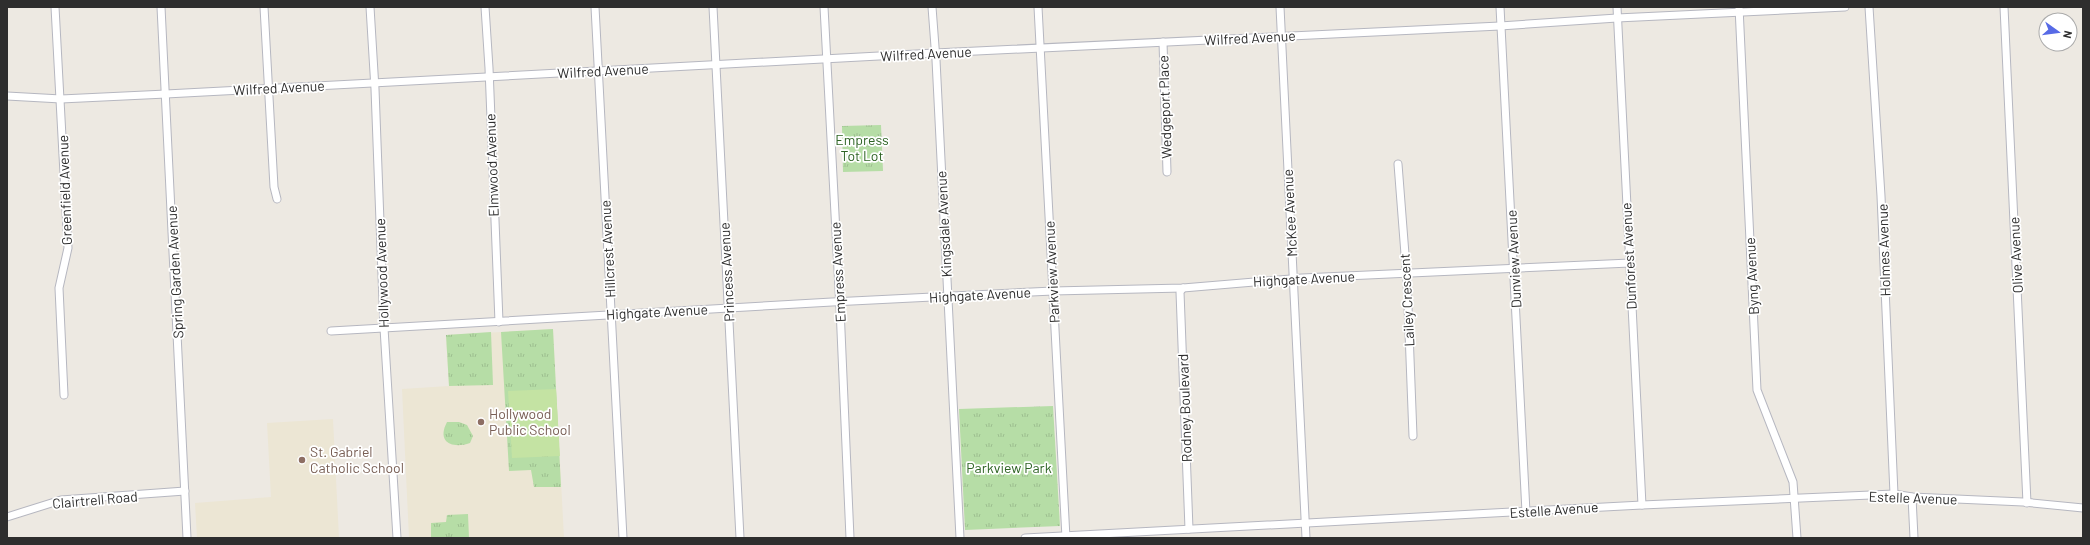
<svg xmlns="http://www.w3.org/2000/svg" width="2090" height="545" font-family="Barlow,sans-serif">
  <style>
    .education { fill: #ece6d4 }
    .park { fill: url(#park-tufts) }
    .pitch { fill: #c4e3a3 }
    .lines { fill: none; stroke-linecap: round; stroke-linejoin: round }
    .minor-casing { stroke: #b6b7c0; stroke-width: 9 }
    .minor { stroke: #fff; stroke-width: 7 }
    .education-dot { fill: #8d6e63; stroke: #fff; stroke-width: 1.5 }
    .labels { text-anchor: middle; stroke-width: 3.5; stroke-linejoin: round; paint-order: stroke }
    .street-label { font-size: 14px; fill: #2e2e2e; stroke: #fff }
    .park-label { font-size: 14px; fill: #2e6424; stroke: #fff }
    .education-label { font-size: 14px; fill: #785e54; stroke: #fff; text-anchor: start }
  </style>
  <defs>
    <pattern id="park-tufts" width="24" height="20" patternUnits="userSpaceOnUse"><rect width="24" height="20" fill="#b6dda6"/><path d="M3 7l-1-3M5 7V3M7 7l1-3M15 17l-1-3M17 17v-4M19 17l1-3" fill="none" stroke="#9dbe8f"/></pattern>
  </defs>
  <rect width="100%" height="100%" fill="#ede9e2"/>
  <g class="education">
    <polygon points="553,329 564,538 409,538 402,389 449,386 446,335"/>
    <polygon points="333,419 339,538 197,538 195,503 271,497 267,423"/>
  </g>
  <g class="park">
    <polygon points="881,125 883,171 843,172 842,126"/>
    <polygon points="553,329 561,487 534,487 531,470 509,471 501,332"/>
    <polygon points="491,332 493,385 449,386 446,335"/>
    <polygon points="1053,406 1060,526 965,530 959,409"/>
    <path d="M447,422h12l8,3 6,11 -3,7c-17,6 -34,0 -23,-21z"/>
    <polygon points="468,514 469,538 431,538 431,523 446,522 447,515"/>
  </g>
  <polygon class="pitch" points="556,389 560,456 512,458 508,391"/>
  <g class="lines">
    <defs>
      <g id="minor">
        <polyline points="55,7 68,248 59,288 64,395"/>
        <polyline points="161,7 187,538"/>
        <polyline points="264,7 274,187 277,199"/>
        <polyline points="370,7 375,89 384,328 397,538"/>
        <polyline points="485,7 489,68 499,322"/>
        <polyline points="595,7 623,538"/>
        <polyline points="713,7 740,538"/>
        <polyline points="824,7 840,308 850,538"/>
        <polyline points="932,7 936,60 960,538"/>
        <polyline points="1038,7 1066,538"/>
        <polyline points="1280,7 1306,538"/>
        <polyline points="1500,7 1526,512"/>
        <polyline points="1617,7 1642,505"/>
        <polyline points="1739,7 1757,390 1793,482 1797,538"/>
        <polyline points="1869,7 1881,196 1894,494"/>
        <polyline points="2004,7 2027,503"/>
        <polyline points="1163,42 1167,172"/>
        <polyline points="7,96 61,99 166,94 935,53 1500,26 1617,18 1845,7"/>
        <polyline points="1398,164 1407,280 1413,436"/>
        <polyline points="1183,288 1180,292 1189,529"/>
        <polyline points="331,331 832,302 1053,291 1183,288 1302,278 1630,263"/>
        <polyline points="1912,497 1914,538"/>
        <polyline points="7,517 61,500 185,491"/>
        <polyline points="1025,538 1642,505 1894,494 1912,497 2023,502 2083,508"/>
      </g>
    </defs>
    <use href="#minor" class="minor-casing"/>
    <use href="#minor" class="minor"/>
  </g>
  <g class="education-dot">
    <circle cx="481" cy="422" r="4"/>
    <circle cx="302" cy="460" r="4"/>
  </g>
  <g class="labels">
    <g class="street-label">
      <text transform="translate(1250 38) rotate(-3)" y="5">Wilfred Avenue</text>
      <text transform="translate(926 54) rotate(-3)" y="5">Wilfred Avenue</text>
      <text transform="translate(603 71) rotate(-3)" y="5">Wilfred Avenue</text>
      <text transform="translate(279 88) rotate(-3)" y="5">Wilfred Avenue</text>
      <text transform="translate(1165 107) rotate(-92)" y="5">Wedgeport Place</text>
      <text transform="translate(492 165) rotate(-92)" y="5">Elmwood Avenue</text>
      <text transform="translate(65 190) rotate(-92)" y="5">Greenfield Avenue</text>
      <text transform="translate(1290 213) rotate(-93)" y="5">McKee Avenue</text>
      <text transform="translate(944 224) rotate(-93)" y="5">Kingsdale Avenue</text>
      <text transform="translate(608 249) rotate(-93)" y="5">Hillcrest Avenue</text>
      <text transform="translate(1884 250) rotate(-92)" y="5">Holmes Avenue</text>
      <text transform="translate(2016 255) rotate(-93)" y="5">Olive Avenue</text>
      <text transform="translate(1629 256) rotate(-93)" y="5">Dunforest Avenue</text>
      <text transform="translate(1514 259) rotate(-93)" y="5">Dunview Avenue</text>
      <text transform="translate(175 272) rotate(-93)" y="5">Spring Garden Avenue</text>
      <text transform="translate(727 272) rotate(-93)" y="5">Princess Avenue</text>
      <text transform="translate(838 272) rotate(-93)" y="5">Empress Avenue</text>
      <text transform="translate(1052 272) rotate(-93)" y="5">Parkview Avenue</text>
      <text transform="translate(382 273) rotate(-92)" y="5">Hollywood Avenue</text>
      <text transform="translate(1752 276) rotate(-93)" y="5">Byng Avenue</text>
      <text transform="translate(1304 279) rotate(-3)" y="5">Highgate Avenue</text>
      <text transform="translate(980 295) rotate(-3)" y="5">Highgate Avenue</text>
      <text transform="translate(1407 300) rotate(-93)" y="5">Lailey Crescent</text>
      <text transform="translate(657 312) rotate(-3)" y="5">Highgate Avenue</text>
      <text transform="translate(1185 408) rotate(-92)" y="5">Rodney Boulevard</text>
      <text transform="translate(1913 498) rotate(2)" y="5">Estelle Avenue</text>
      <text transform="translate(95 500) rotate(-5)" y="5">Clairtrell Road</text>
      <text transform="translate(1554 510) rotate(-4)" y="5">Estelle Avenue</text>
    </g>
    <g class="park-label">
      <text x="862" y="145">Empress<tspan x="862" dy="16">Tot Lot</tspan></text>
      <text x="1009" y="473">Parkview Park</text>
    </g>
    <g class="education-label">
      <text x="489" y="419">Hollywood<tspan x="489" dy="16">Public School</tspan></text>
      <text x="310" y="457">St. Gabriel<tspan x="310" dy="16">Catholic School</tspan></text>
    </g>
  </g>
  <rect width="2090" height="545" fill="none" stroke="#2e2e2e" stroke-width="16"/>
  <g transform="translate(2058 32) rotate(104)"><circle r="19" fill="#ffffff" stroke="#ababab"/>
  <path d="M0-3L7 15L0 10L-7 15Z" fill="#576ae6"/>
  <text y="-6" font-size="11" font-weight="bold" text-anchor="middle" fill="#2e2e2e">N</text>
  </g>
</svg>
